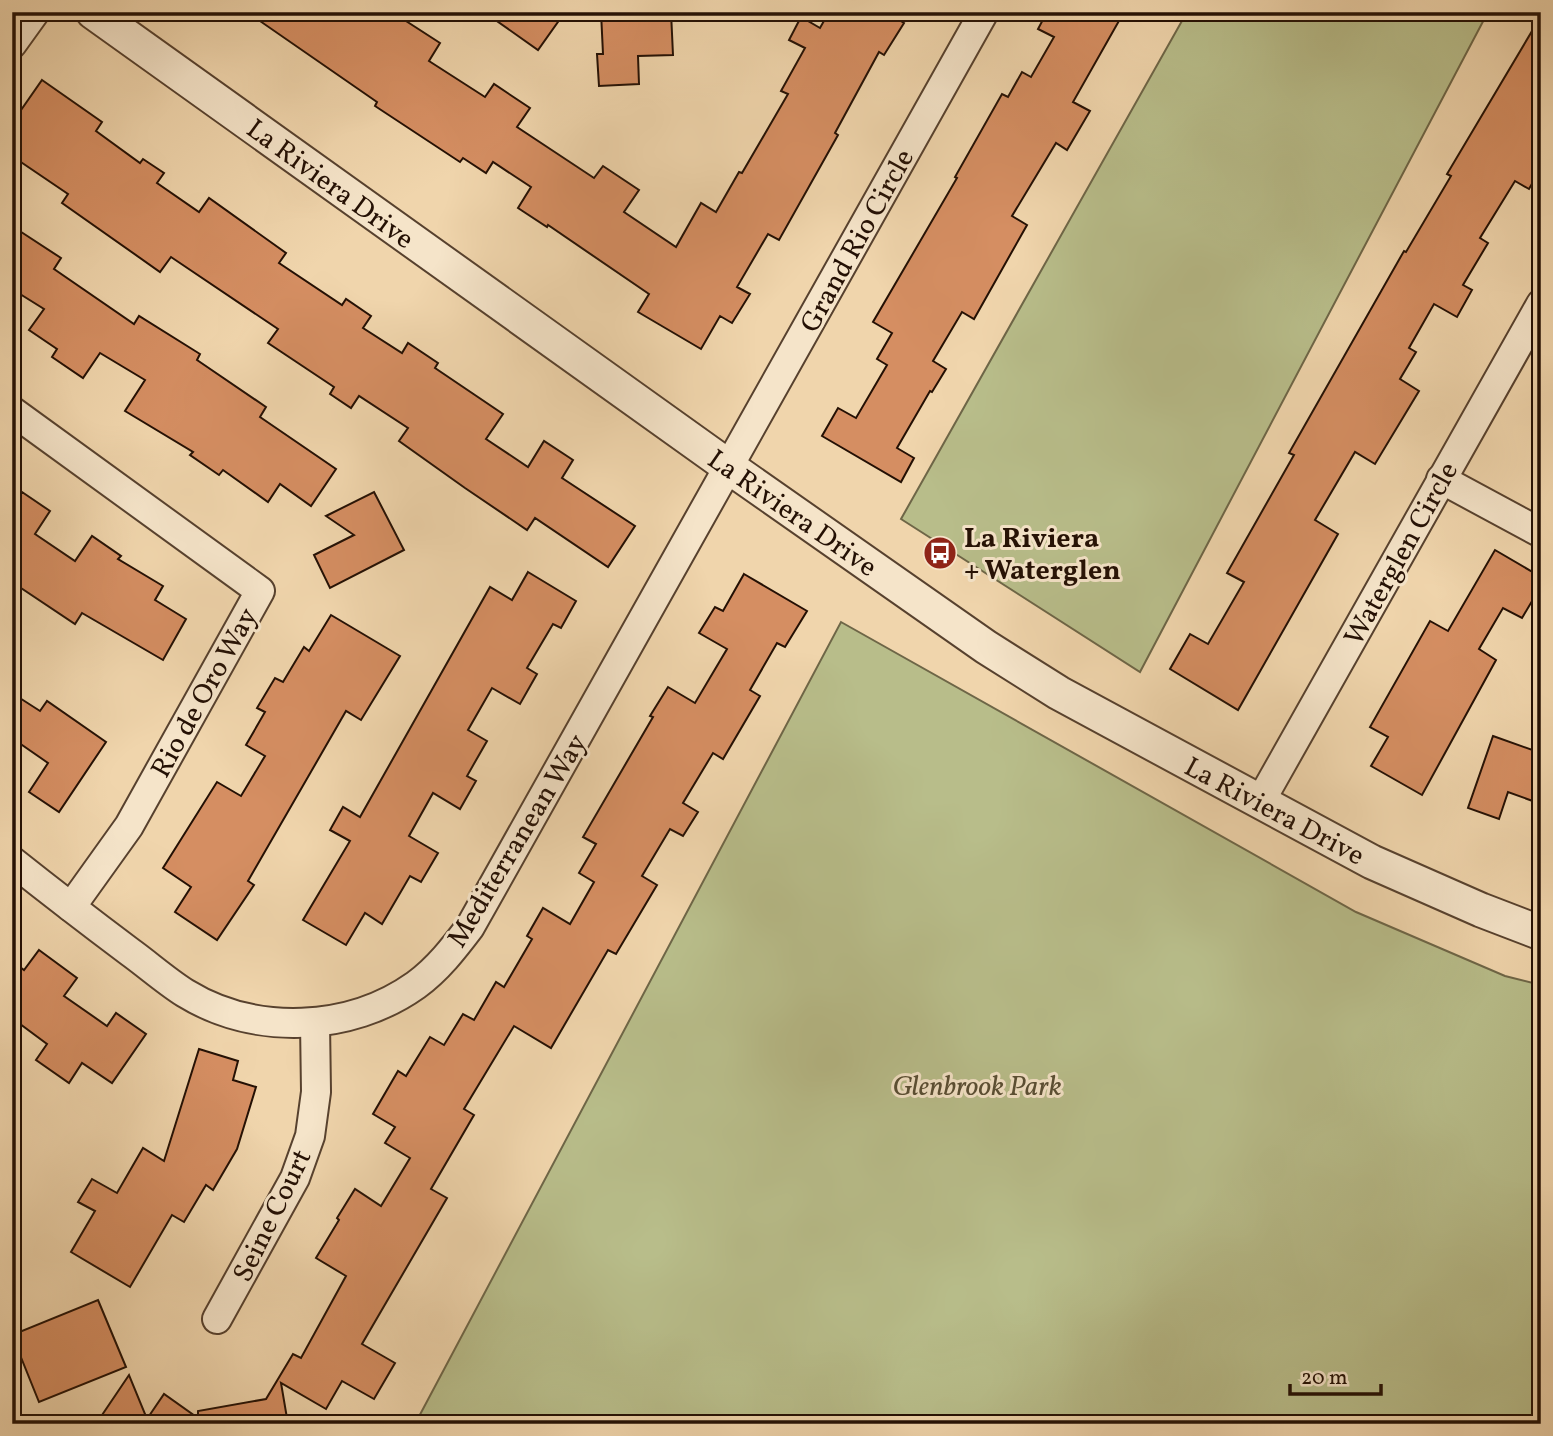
<svg xmlns="http://www.w3.org/2000/svg" width="1553" height="1436" font-family="Vollkorn,serif">
  <style>
    .green { fill: #b8bd8a; stroke: #6e6647; stroke-width: 2 }
    .building { fill: #d58e62; stroke: #241004; stroke-width: 2 }
    .lines { fill: none; stroke-linecap: round; stroke-linejoin: round }
    .minor-casing { stroke: #57412e; stroke-width: 32 }
    .tertiary-casing { stroke: #57412e; stroke-width: 37 }
    .minor { stroke: #f5e4c9; stroke-width: 28 }
    .tertiary { stroke: #f5e4c9; stroke-width: 33 }
    .labels { text-anchor: middle; stroke-width: 6; stroke-linejoin: round; paint-order: stroke }
    .street-label { font-size: 28px; fill: #241004; stroke: #f5e4c9 }
    .poi-label { font-size: 28px; font-weight: bold; fill: #241004; stroke: #f5e4c9; text-anchor: start }
    .park-label { font-size: 28px; font-style: italic; fill: #584d33; stroke: #f5e4c9 }
  </style>
  <rect width="100%" height="100%" fill="#f0d5ac"/>
  <filter id="stains"><feTurbulence type="fractalNoise" baseFrequency=".00286" numOctaves="4"/><feColorMatrix values="0 0 0 0 .2 0 0 0 0 .09 0 0 0 0 .02 0 0 0 .5 -.17"/></filter>
  <radialGradient id="worn" r=".72"><stop offset=".6" stop-color="#630" stop-opacity="0"/><stop offset="1" stop-color="#630" stop-opacity=".3"/></radialGradient>
  <g class="green">
    <polygon points="1187,12 1488,12 1140,672 901,519"/>
    <polygon points="841,622 1356,912 1505,976 1541,985 1541,1424 415,1424"/>
  </g>
  <g class="building">
    <polygon points="247,12 392,12 440,43 429,61 485,97 494,84 530,108 517,127 594,178 603,166 639,190 624,212 676,247 701,203 716,212 739,172 742,173 788,94 781,91 805,48 789,40 801,17 820,28 829,12 886,12 904,23 884,55 879,52 835,133 838,135 779,240 768,234 737,287 750,294 732,323 720,316 701,349 638,312 649,294 548,225 547,227 518,208 531,187 493,162 486,173 463,158 460,162 375,106 377,102"/>
    <polygon points="484,12 565,12 538,50"/>
    <polygon points="601,12 671,12 673,55 638,56 639,84 599,86 597,54 603,54"/>
    <polygon points="1047,12 1124,12 1073,102 1090,111 1067,150 1056,143 1012,216 1027,225 974,319 962,312 933,361 946,369 932,392 930,391 897,448 914,458 901,482 822,436 838,408 856,418 887,365 877,359 892,333 873,322 957,178 955,177 1002,94 1008,97 1022,72 1031,77 1054,37 1038,29"/>
    <polygon points="1541,16 1541,168 1529,189 1515,181 1480,238 1488,243 1463,285 1472,290 1457,317 1434,304 1409,348 1416,352 1400,379 1419,391 1375,464 1355,452 1315,520 1338,534 1238,710 1170,669 1190,634 1208,644 1244,582 1227,573 1294,455 1289,453 1404,251 1406,252 1451,176 1447,174"/>
    <polygon points="42,80 102,122 96,131 140,163 143,159 164,173 157,183 199,212 209,198 286,253 279,263 342,305 346,299 371,316 363,328 402,353 408,343 438,363 435,368 503,414 486,439 528,467 544,441 573,460 562,478 635,526 608,567 535,518 527,530 465,488 399,441 408,428 359,396 351,408 330,394 334,387 268,343 278,329 171,257 160,272 62,203 68,194 12,156 12,123"/>
    <polygon points="12,226 61,258 54,269 134,324 139,316 200,354 197,360 266,407 260,417 336,469 311,506 280,484 268,502 223,470 219,475 190,455 193,452 125,411 145,380 100,353 83,378 52,357 57,349 29,330 44,309 12,289"/>
    <polygon points="22,492 50,511 35,534 75,561 92,536 121,556 118,559 163,586 155,600 186,619 163,660 82,613 75,624 12,582 12,507"/>
    <polygon points="374,492 404,550 330,588 314,555 354,535 326,516"/>
    <polygon points="1495,550 1541,577 1541,586 1522,618 1503,608 1479,649 1496,660 1422,795 1371,766 1388,737 1370,727 1430,621 1448,631"/>
    <polygon points="528,572 576,601 561,628 553,624 527,668 537,674 520,704 492,688 468,730 487,741 467,776 476,781 460,809 433,793 409,836 438,853 421,882 410,876 382,924 365,913 346,945 303,920 350,841 330,830 343,807 360,817 490,587 512,600"/>
    <polygon points="744,574 807,611 785,647 777,643 750,690 760,696 723,759 713,753 683,803 698,812 683,836 670,829 642,876 657,885 616,954 608,950 551,1048 514,1026 464,1109 474,1115 431,1189 447,1198 362,1344 395,1363 374,1399 342,1381 326,1409 281,1383 288,1424 96,1424 129,1375 147,1419 164,1394 198,1418 198,1411 266,1399 293,1354 301,1358 346,1276 316,1258 339,1220 337,1218 355,1189 381,1206 410,1158 385,1143 395,1127 373,1114 398,1071 406,1076 430,1037 444,1045 463,1014 474,1020 496,982 504,987 532,939 527,936 543,908 570,924 594,882 579,873 596,844 583,837 653,717 650,716 668,687 695,703 727,649 699,633 715,607 723,611"/>
    <polygon points="331,615 400,656 361,720 346,711 248,881 254,885 217,940 175,912 191,887 163,868 217,782 241,796 265,756 246,745 265,712 257,708 275,678 283,682 304,647 309,651"/>
    <polygon points="12,693 40,711 47,701 106,742 59,812 29,792 48,763 12,738"/>
    <polygon points="1493,736 1541,753 1541,804 1508,792 1499,819 1468,808"/>
    <polygon points="39,950 77,978 64,996 107,1026 116,1013 146,1034 112,1083 82,1063 69,1083 36,1060 47,1044 12,1018 12,961 24,970"/>
    <polygon points="199,1049 238,1061 233,1080 256,1087 237,1149 213,1190 206,1185 184,1222 172,1215 130,1287 71,1252 95,1211 78,1202 92,1179 117,1193 143,1148 164,1161"/>
    <polygon points="98,1300 126,1367 39,1402 12,1335"/>
  </g>
  <g class="lines">
    <defs>
      <g id="minor">
        <polyline points="12,44 35,12"/>
        <polyline points="12,411 260,591 129,826 71,907"/>
        <polyline points="1441,479 1541,533"/>
        <polyline points="1260,802 1541,304"/>
        <path d="M12,861c39,31 78,61 118,91 18,13 36,29 55,41 70,43 165,39 231,-8 22,-16 38,-37 54,-58l514,-915"/>
        <polyline points="217,1319 295,1178 310,1136 316,1092 315,1023"/>
      </g>
      <polyline id="tertiary" points="93,12 729,467 986,647 1059,693 1372,862 1481,910 1541,933"/>
    </defs>
    <use href="#minor" class="minor-casing"/>
    <use href="#tertiary" class="tertiary-casing"/>
    <use href="#minor" class="minor"/>
    <use href="#tertiary" class="tertiary"/>
  </g>
  <defs>
    <symbol id="bus-disc" viewBox="-11 -11 22 22"><circle r="9.5" fill="#8f2418" stroke="#f5e4c9"/><path d="M-5-6H5V4H4V6H2V4H-2V6H-4V4H-5ZM-3.5-4V0h7V-4ZM-3.5 1.2v1.5H-2V1.2ZM2 1.2v1.5H3.5V1.2Z" fill="#fff"/></symbol>
  </defs>
  <g fill-rule="evenodd">
    <use href="#bus-disc" x="921" y="534" width="38" height="38"/>
  </g>
  <g class="labels">
    <g class="street-label">
      <text transform="translate(331 183) rotate(36)" y="10">La Riviera Drive</text>
      <text transform="translate(856 240) rotate(-61)" y="10">Grand Rio Circle</text>
      <text transform="translate(793 512) rotate(35)" y="10">La Riviera Drive</text>
      <text transform="translate(1400 553) rotate(-61)" y="10">Waterglen Circle</text>
      <text transform="translate(203 692) rotate(-61)" y="10">Rio de Oro Way</text>
      <text transform="translate(1275 810) rotate(28)" y="10">La Riviera Drive</text>
      <text transform="translate(516 840) rotate(-59)" y="10">Mediterranean Way</text>
      <text transform="translate(271 1215) rotate(-64)" y="10">Seine Court</text>
    </g>
    <g class="poi-label">
      <text x="964" y="547">La Riviera<tspan x="964" dy="32">+ Waterglen</tspan></text>
    </g>
    <g class="park-label">
      <text x="977" y="1095">Glenbrook Park</text>
    </g>
  </g>
  <rect width="1553" height="1436" fill="none" stroke="#f0d5ac" stroke-width="42"/>
  <rect x="14" y="14" width="1525" height="1408" fill="none" stroke="#241004" stroke-width="3.5"/>
  <rect x="21" y="21" width="1511" height="1394" fill="none" stroke="#241004" stroke-width="2"/>
  <path d="M1290 1384v10h91v-10" fill="none" stroke="#241004" stroke-width="3.5"/>
  <text x="1301" y="1384" font-size="21" fill="#241004" stroke="#f5e4c9" stroke-width="5" paint-order="stroke">20 m</text>
  <rect width="100%" height="100%" filter="url(#stains)"/>
  <rect width="100%" height="100%" fill="url(#worn)"/>
</svg>
